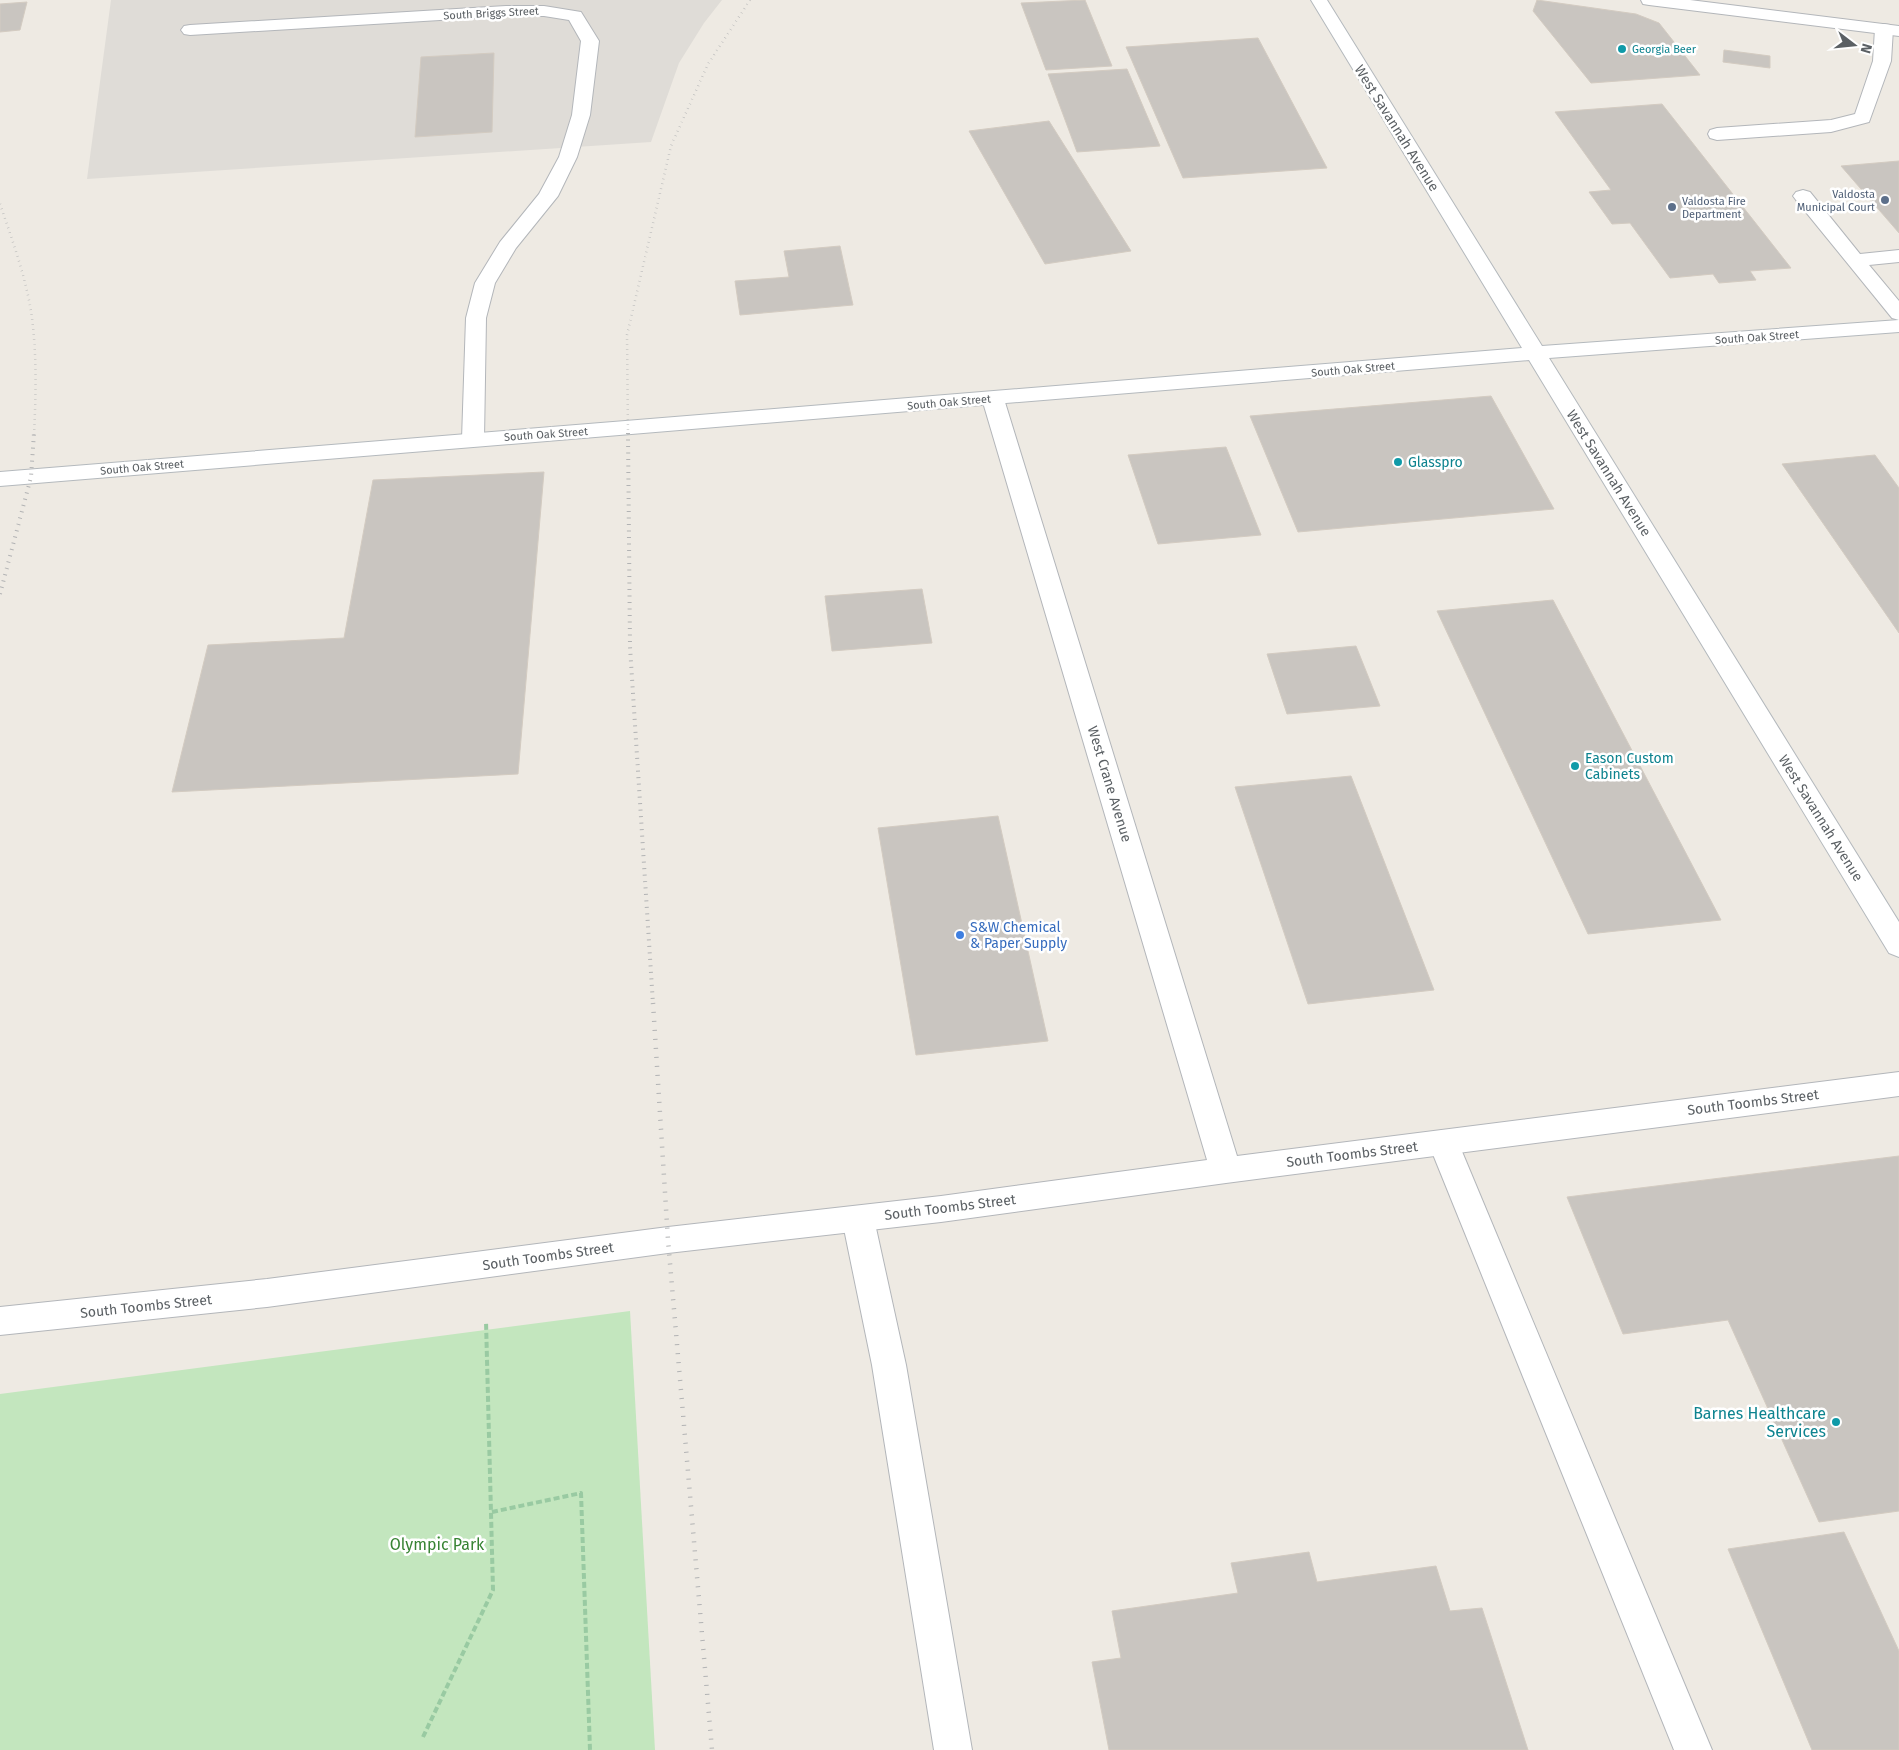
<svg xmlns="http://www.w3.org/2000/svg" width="1899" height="1750" font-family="'Fira Sans',sans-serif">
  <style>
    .industrial { fill: #dfdcd7 }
    .green { fill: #c3e6be }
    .building { fill: #c9c5c0; stroke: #d3cbc1 }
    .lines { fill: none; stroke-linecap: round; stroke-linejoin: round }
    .lane-casing { stroke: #b3b6ba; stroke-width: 2 }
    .street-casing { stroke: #b3b6ba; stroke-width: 2 }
    .secondary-casing { stroke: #b4b9bd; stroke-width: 2 }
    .path { stroke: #99caa2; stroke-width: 4; stroke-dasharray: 6 3; stroke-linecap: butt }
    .lane { fill: #fff; fill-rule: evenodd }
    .street { fill: #fff; fill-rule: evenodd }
    .secondary { fill: #fff; fill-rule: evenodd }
    .rail-far2 { stroke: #b2b3b4; stroke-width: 2.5; stroke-dasharray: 0.5 4.5; stroke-linecap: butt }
    .rail-far1 { stroke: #b2b3b4; stroke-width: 4; stroke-dasharray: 1 5.5; stroke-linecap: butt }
    .rail { stroke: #b2b3b4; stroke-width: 4.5; stroke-dasharray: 1 8; stroke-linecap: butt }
    .culture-dot { fill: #0f9aa8; stroke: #fff; stroke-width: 2 }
    .service-dot { fill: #5c6f8a; stroke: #fff; stroke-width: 2 }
    .shop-dot { fill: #3f7fe0; stroke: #fff; stroke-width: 2 }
    .labels { text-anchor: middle; stroke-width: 5; stroke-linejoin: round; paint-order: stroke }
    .far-street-label { font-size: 11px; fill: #5b6064; stroke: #fff }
    .far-culture-label { font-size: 11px; fill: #0d838f; stroke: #fff; text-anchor: start }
    .far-service-label { font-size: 11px; fill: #4e5e75; stroke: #fff; text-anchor: end }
    .street-label { font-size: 14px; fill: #5b6064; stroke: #fff }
    .culture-label { font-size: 14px; fill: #0d838f; stroke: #fff; text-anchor: start }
    .shop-label { font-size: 14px; fill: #366cbe; stroke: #fff; text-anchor: start }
    .near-culture-label { font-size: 16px; fill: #0d838f; stroke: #fff; text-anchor: end }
    .near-park-label { font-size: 16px; fill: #378333; stroke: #fff }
  </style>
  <rect width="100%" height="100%" fill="#eeeae3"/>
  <polygon class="industrial" points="111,0 722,0 704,23 679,63 651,142 87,179"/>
  <polygon class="green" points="630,1311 655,1750 0,1750 0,1394"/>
  <g class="building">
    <polygon points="1085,0 1112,66 1046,70 1021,3"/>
    <polygon points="1537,0 1636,14 1659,23 1700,75 1591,83 1533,11"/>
    <polygon points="27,2 20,30 0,32 0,4"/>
    <polygon points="1258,38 1327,168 1183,178 1126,47"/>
    <polygon points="1724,50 1770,56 1770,68 1723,62"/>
    <polygon points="494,53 492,132 415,137 421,57"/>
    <polygon points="1127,69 1160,146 1077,152 1048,74"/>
    <polygon points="1662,104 1791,268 1750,271 1756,280 1719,283 1713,274 1670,278 1630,223 1612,224 1589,192 1611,190 1555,112"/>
    <polygon points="1049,121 1131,251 1045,264 969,131"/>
    <polygon points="1899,161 1899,233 1841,166"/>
    <polygon points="840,246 853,305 740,315 735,281 789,277 784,251"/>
    <polygon points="1491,396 1554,509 1298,532 1250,416"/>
    <polygon points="1226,447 1261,535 1158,544 1128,455"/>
    <polygon points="1875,455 1899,488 1899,633 1782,464"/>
    <polygon points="544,472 518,774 172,792 208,645 344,638 373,480"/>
    <polygon points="922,589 932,643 832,651 825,596"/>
    <polygon points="1553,600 1721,920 1588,934 1437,611"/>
    <polygon points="1356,646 1380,706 1287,714 1267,654"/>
    <polygon points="1351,776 1434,990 1308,1004 1235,787"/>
    <polygon points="998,816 1048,1041 916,1055 878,828"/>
    <polygon points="1899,1156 1899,1511 1819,1522 1728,1320 1623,1334 1567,1197"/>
    <polygon points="1844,1532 1899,1651 1899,1750 1812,1750 1728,1549"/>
    <polygon points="1309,1552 1317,1582 1436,1566 1450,1611 1482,1608 1528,1750 1109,1750 1092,1662 1121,1658 1112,1611 1238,1593 1231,1563"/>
  </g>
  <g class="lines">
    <defs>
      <g id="lane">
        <polygon points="1884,24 1890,25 1893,29 1891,61 1869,122 1831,132 1717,140 1710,138 1708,134 1710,130 1717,128 1831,120 1855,114 1873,61 1875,29 1878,25"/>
        <polygon points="1803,190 1810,192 1860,254 1899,250 1899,262 1869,265 1899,301 1899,320 1892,318 1796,200 1793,196 1796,192"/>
        <polygon points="1443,1130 1454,1133 1458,1142 1712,1750 1674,1750 1428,1142 1432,1133"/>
        <polygon points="858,1206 869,1210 874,1219 906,1365 972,1750 934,1750 872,1365 842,1219 847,1210"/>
      </g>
      <g id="street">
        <polygon points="1641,0 1690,0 1899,26 1899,36 1649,5 1643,4"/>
        <polygon points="506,6 544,6 581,12 599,41 590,115 577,157 558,196 516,248 495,283 486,318 484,439 481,444 473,446 465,444 462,439 466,318 475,283 500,242 539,194 559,157 572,115 581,41 569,20 544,16 506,16 190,35 184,34 181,30 184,26 190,25"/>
        <polygon points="993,392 1001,394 1004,399 1237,1156 1899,1072 1899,1096 1226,1183 941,1222 668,1253 267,1307 0,1335 0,1307 267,1279 668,1227 941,1196 1207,1160 982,399 985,394"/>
      </g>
      <polygon id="secondary" points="1311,0 1327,0 1542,346 1899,320 1899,332 1549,358 1899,922 1899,957 1889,953 1529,360 0,486 0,472 1522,348"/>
    </defs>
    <use href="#lane" class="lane-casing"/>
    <use href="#street" class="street-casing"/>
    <use href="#secondary" class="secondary-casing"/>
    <g class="path">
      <polyline points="492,1512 581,1493 590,1750"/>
      <polyline points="423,1737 493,1590 486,1321"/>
    </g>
    <use href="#lane" class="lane"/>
    <use href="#street" class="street"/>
    <use href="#secondary" class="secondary"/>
    <g class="rail-far2">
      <path d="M0,204c12,35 25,71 31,107 6,41 5,82 3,124"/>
      <polyline points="628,435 627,335 671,146 708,64 750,0"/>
    </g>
    <g class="rail-far1">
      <polyline points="628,433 630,647 653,1004"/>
      <polyline points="0,594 31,477 34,433"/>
    </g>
    <polyline class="rail" points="653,1003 668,1240 712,1750"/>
  </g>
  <g class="culture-dot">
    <circle cx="1622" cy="49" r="5"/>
    <circle cx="1398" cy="462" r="5"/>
    <circle cx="1575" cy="766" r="5"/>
    <circle cx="1836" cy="1422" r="5"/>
  </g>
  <g class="service-dot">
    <circle cx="1885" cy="200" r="5"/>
    <circle cx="1672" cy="207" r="5"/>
  </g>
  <circle class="shop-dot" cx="960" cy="935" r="5"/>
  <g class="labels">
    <g class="far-street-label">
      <text transform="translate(491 13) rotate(-3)" y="4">South Briggs Street</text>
      <text transform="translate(1757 337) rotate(-4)" y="4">South Oak Street</text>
      <text transform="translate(1353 369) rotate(-5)" y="4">South Oak Street</text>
      <text transform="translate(949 402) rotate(-5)" y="4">South Oak Street</text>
      <text transform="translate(546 434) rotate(-4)" y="4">South Oak Street</text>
      <text transform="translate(142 467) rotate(-5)" y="4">South Oak Street</text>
    </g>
    <g class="far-culture-label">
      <text x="1632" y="53">Georgia Beer</text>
    </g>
    <g class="far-service-label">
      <text x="1875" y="198">Valdosta<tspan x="1875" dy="13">Municipal Court</tspan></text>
      <text x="1682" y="205" text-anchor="start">Valdosta Fire<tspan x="1682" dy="13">Department</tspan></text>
    </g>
    <g class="street-label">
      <text transform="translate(1397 128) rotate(58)" y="5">West Savannah Avenue</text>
      <text transform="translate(1609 473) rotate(58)" y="5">West Savannah Avenue</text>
      <text transform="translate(1110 784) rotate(73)" y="5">West Crane Avenue</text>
      <text transform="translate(1821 818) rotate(58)" y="5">West Savannah Avenue</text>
      <text transform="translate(1753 1102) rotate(-7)" y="5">South Toombs Street</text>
      <text transform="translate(1352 1154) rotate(-7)" y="5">South Toombs Street</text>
      <text transform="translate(950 1207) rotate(-7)" y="5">South Toombs Street</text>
      <text transform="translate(548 1256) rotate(-8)" y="5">South Toombs Street</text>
      <text transform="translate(146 1306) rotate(-6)" y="5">South Toombs Street</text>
    </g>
    <g class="culture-label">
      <text x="1408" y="467">Glasspro</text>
      <text x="1585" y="763">Eason Custom<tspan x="1585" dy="16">Cabinets</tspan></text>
    </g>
    <g class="shop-label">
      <text x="970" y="932">S&amp;W Chemical<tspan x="970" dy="16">&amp; Paper Supply</tspan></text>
    </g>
    <g class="near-culture-label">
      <text x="1826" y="1419">Barnes Healthcare<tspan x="1826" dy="18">Services</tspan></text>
    </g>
    <g class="near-park-label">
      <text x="437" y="1550">Olympic Park</text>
    </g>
  </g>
  <g transform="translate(1854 45) rotate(106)" stroke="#ffffff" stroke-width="4" paint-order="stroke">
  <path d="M0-4L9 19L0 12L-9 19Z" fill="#5b6064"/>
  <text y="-8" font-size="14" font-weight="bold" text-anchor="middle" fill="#5b6064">N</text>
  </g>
</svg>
